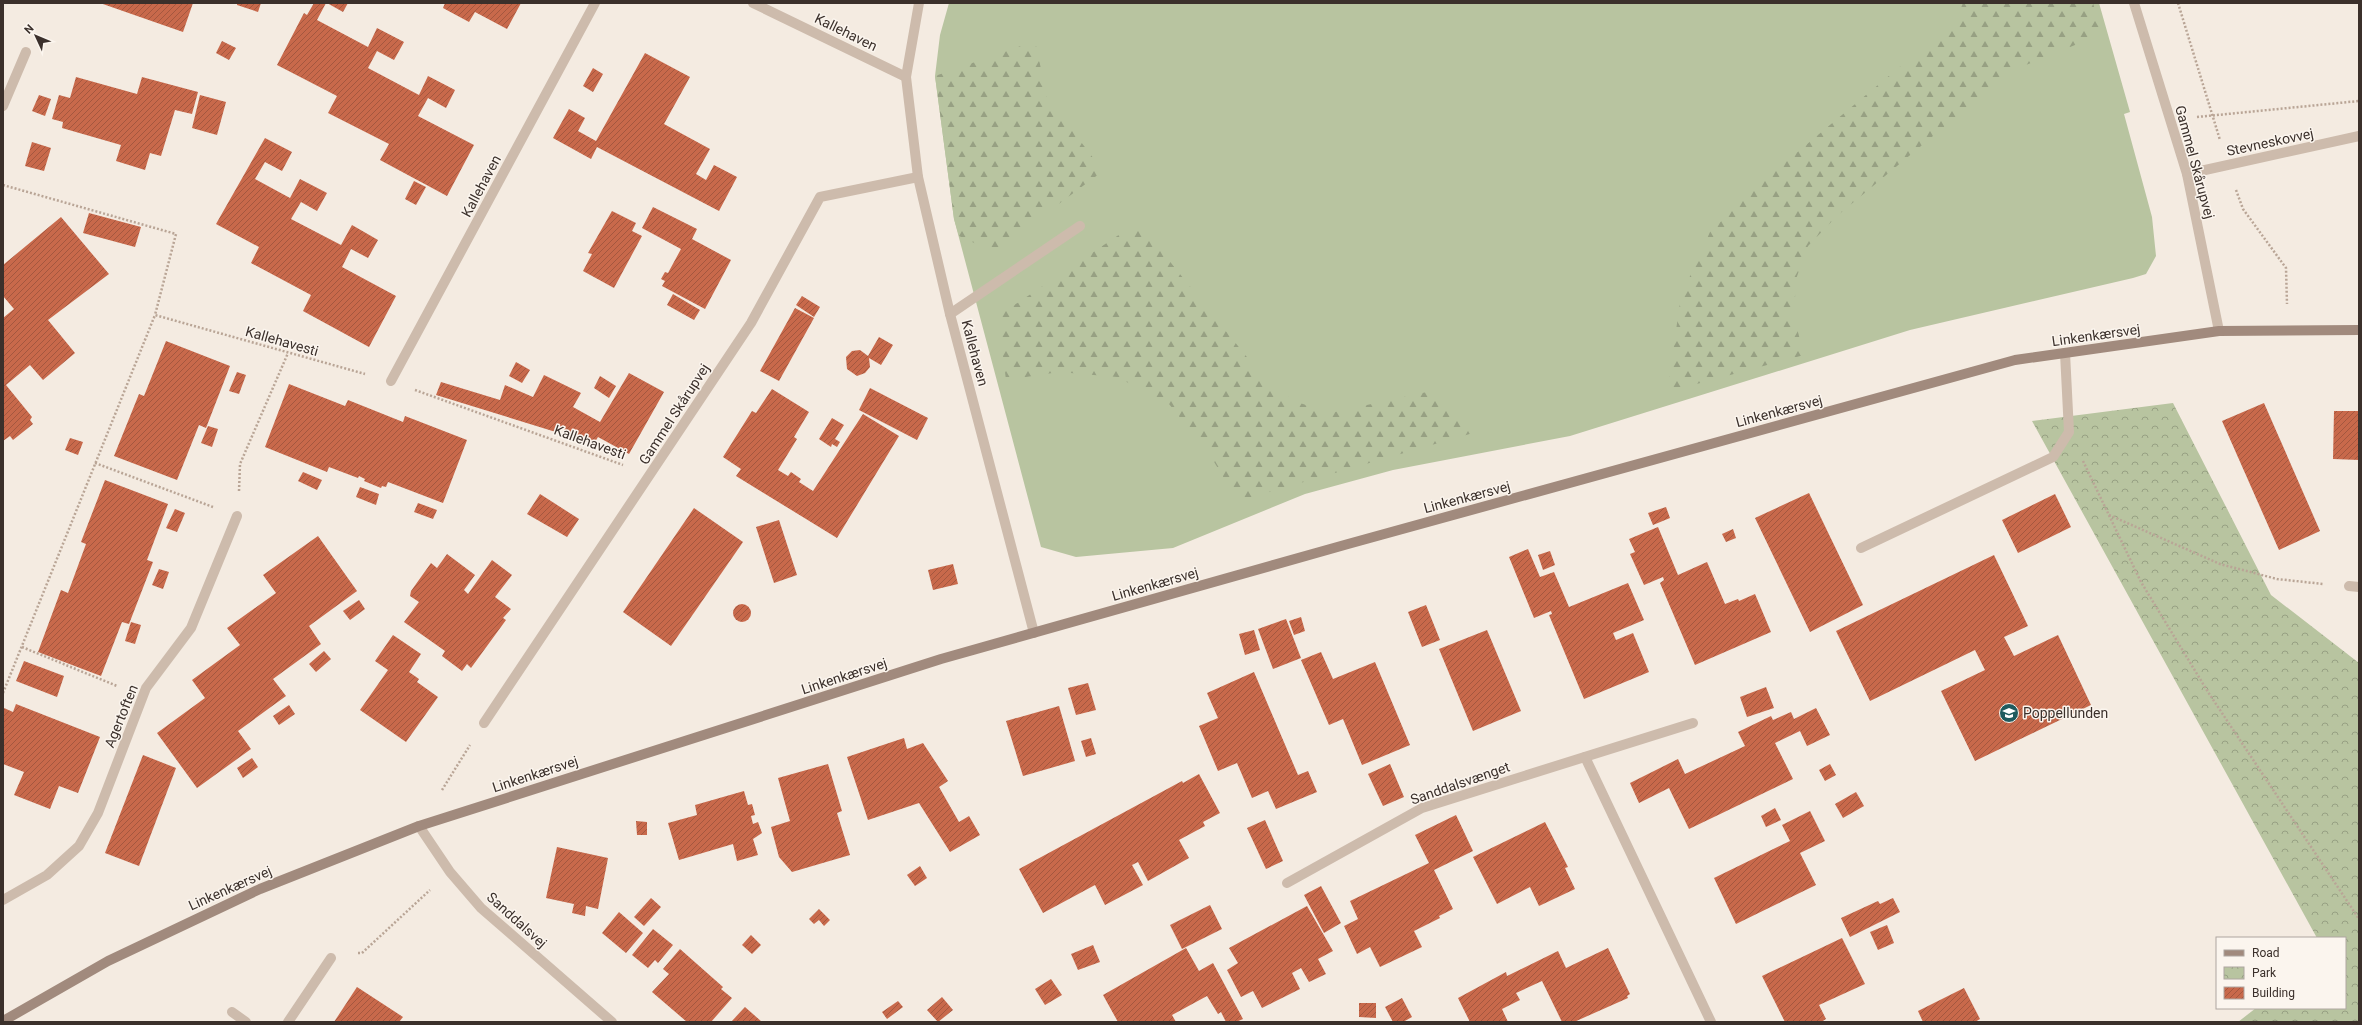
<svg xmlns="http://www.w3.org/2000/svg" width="2362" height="1025" font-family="Roboto,sans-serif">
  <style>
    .grass { fill: #b8c4a0 }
    .forest { fill: url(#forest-firs) }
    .park { fill: url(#park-crowns) }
    .building { fill: url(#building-hatch) }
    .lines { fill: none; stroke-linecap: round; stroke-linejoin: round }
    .path { stroke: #b9a596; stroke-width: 2.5; stroke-dasharray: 2 2; stroke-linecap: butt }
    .lane { stroke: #cdbbac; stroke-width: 10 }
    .street { stroke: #cdbbac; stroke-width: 10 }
    .secondary { stroke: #a18a7d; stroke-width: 10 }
    .labels { text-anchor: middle; stroke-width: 3; stroke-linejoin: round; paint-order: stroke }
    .street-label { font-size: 14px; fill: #3b302b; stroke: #fbf5ee }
    .poi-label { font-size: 14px; fill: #3b302b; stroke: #fbf5ee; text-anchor: start }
  </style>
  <defs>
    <pattern id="forest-firs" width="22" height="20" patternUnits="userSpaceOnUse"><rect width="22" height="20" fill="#b8c4a0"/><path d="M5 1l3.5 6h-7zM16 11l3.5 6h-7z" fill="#97a083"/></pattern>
    <pattern id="park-crowns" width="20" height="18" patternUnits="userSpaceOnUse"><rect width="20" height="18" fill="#b8c4a0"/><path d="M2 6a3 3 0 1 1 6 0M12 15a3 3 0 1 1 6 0" fill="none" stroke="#97a083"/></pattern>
    <pattern id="building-hatch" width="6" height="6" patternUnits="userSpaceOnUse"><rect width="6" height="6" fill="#c8694b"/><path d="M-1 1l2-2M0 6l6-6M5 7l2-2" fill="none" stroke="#a4573f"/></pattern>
  </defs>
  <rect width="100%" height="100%" fill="#f4ebe1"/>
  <polygon class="grass" points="949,3 2099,3 2130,112 2124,114 2152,217 2156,256 2146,274 2133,278 1910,330 1570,436 1393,470 1305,494 1173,548 1076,557 1041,547 954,219 935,76 940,35"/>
  <g class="forest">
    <polygon points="1963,3 2093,3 2102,34 2011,71 1837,216 1808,246 1796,279 1794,317 1804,355 1667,392 1681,296 1710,232 1758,185 1956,20"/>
    <polygon points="1035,41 1047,97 1103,171 994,252 959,236 954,219 935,76"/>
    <polygon points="1138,222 1263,377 1294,401 1330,413 1436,390 1473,433 1238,501 1208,452 1169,404 1117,377 1059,372 1006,380 998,316"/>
  </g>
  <polygon class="park" points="2173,403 2271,595 2359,663 2359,1022 2238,1022 2256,1008 2345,1008 2345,938 2317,938 2032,421"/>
  <g class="building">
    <polygon points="100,3 193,3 183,32"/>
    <polygon points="237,3 261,3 258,12 237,5"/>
    <polygon points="314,3 326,3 317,20 368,47 377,28 404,42 394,60 377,51 368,68 419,95 428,76 455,90 446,108 428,98 418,116 474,145 447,196 380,160 389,144 328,113 337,96 277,65 304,13 307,15"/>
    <polygon points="327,3 348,3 343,12"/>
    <polygon points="445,3 521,3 507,29 475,12 469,22 443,8"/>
    <polygon points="222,41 236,48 229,60 216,53"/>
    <polygon points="645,53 690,77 664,124 710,149 696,174 706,180 714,165 737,177 719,211 597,147 591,159 553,138 569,109 585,118 578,131 596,141"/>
    <polygon points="593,68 603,74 593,92 583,86"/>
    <polygon points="76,77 137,94 142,77 198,92 192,114 175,110 161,156 150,153 145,170 116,161 121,145 62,128 63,122 52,119 59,95 70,98"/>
    <polygon points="39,95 51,99 45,116 32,111"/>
    <polygon points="200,95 226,102 217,135 192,128"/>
    <polygon points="265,138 292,152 282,171 265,162 255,179 290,198 300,179 327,193 317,211 301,202 291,219 341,245 352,225 378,240 368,258 351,249 342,267 396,296 369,347 303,311 311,295 251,263 259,247 216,224"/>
    <polygon points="32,142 51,148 44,171 25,166"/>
    <polygon points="414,181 426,187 416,205 405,199"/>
    <polygon points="653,207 697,229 692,239 731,260 705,309 662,286 665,281 661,279 665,272 668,273 681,249 642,228"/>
    <polygon points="612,211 636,223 632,231 642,236 614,288 583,271 592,254 588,253"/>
    <polygon points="89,213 141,227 135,247 83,233"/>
    <polygon points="61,217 109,274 48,320 75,353 43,380 30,365 6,385 32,417 30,420 33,424 13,440 10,436 3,441 3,318 14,309 3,296 3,265"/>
    <polygon points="673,294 700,310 694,320 667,305"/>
    <polygon points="802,296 820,307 814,317 796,305"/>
    <polygon points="795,308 814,318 779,381 760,371"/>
    <polygon points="879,337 893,345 881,365 869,358 870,367 865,373 857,376 847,369 846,357 852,351 860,350 868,356"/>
    <polygon points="166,341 230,366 206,428 199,425 177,480 114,456 139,394 144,396"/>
    <polygon points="516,362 530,370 522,383 509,376"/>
    <polygon points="237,372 246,375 239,394 229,391"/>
    <polygon points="629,373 664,392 629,454 598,437 593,445 562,428 559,433 436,395 441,382 500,400 505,385 533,397 544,375 581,393 573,407 600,422"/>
    <polygon points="600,376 616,386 609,398 594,388"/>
    <polygon points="289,384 345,406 348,400 403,422 405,416 467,440 443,503 388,482 386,487 382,486 381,488 364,481 365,479 359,476 358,478 329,467 327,472 265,447"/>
    <polygon points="870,388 928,418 917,440 859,410"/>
    <polygon points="772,389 809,412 794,437 797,439 778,470 788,476 791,472 801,479 799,482 813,491 863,414 899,436 837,538 736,476 741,469 723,457 752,411 756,413"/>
    <polygon points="2264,403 2320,531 2279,550 2222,421"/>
    <polygon points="2334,411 2359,411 2359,460 2333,459"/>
    <polygon points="832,418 844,425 835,439 840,442 837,447 832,444 831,447 819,439"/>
    <polygon points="208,426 218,429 212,447 201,443"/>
    <polygon points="70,438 83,442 78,455 65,450"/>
    <polygon points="303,472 322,480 317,490 298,481"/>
    <polygon points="105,480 168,504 147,560 153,562 129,624 122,622 101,676 38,652 61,590 68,593 86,544 81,542"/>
    <polygon points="360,487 379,494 376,505 356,497"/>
    <polygon points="1809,493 1863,605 1810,632 1755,518"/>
    <polygon points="540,494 579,519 567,537 527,514"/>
    <polygon points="2055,494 2071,527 2018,553 2002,520"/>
    <polygon points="418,503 437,510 433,519 414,512"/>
    <polygon points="1666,507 1670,518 1653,525 1648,513"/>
    <polygon points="694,508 743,542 671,646 623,612"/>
    <polygon points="175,509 185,513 177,532 166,528"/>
    <polygon points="779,520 797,575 774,583 756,527"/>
    <polygon points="1658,527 1678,575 1707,562 1725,604 1738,599 1739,601 1755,594 1771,632 1695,665 1660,583 1664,580 1663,577 1644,585 1630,554 1635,552 1629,539"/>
    <polygon points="1733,529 1736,538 1726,542 1722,534"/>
    <polygon points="318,536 357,591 309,626 321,644 273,679 286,696 238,731 251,749 197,788 157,733 205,698 192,680 240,645 227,628 276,593 263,575"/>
    <polygon points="1528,549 1540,577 1554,572 1569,607 1628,583 1644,620 1613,633 1616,640 1633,633 1649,672 1584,699 1549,615 1552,614 1551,611 1534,618 1509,557"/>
    <polygon points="1550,551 1555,565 1543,570 1538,555"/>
    <polygon points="447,554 475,575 464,590 468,594 492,560 512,575 495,597 511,609 503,618 506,620 471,668 467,664 462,671 442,656 445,651 404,622 419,602 410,596 411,591 431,563 437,568"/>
    <polygon points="1994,555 2028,626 2004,637 2014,656 2058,635 2091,705 1975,761 1941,691 1985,670 1975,650 1870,701 1836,631"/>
    <polygon points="953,564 958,584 933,590 928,570"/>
    <polygon points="159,569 169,572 163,589 152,585"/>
    <polygon points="359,600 365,609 350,620 343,611"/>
    <circle cx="742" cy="613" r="9"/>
    <polygon points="1426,605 1440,640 1422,647 1408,612"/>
    <polygon points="1301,617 1305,631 1294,635 1289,621"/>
    <polygon points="1286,619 1301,658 1273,669 1258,629"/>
    <polygon points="131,622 141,625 135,644 125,641"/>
    <polygon points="1254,630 1260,650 1245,655 1239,634"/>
    <polygon points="1487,630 1521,711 1473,731 1439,649"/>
    <polygon points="393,635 421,654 409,672 419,679 417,682 438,697 406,742 360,710 388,670 375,661"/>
    <polygon points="324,651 331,659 316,672 309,664"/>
    <polygon points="1321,652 1333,679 1375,662 1410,745 1362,765 1343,719 1329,725 1301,660"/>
    <polygon points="24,661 64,676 57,697 16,681"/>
    <polygon points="1254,672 1298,775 1308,771 1317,792 1276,809 1268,791 1252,798 1237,763 1218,771 1199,726 1218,718 1207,693"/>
    <polygon points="1088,683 1096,710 1076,715 1068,688"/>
    <polygon points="1766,687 1774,708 1747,717 1740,697"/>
    <polygon points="16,704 100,737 78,793 59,786 50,809 14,795 24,772 3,764 3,711 4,708 13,712"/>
    <polygon points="289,705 295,714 279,725 273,716"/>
    <polygon points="1059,706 1075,761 1023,776 1006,721"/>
    <polygon points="1816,708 1830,735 1807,746 1800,731 1775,743 1793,779 1689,829 1669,788 1639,803 1630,783 1678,759 1685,774 1745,746 1738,732 1771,716 1773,720 1791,712 1794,719"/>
    <polygon points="904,738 907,749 923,743 948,781 939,787 959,822 969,816 980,835 950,852 919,803 868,820 847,757"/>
    <polygon points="1091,738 1096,754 1086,757 1081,741"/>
    <polygon points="143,755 176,768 139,866 105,853"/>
    <polygon points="252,758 258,767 243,778 237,768"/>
    <polygon points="828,764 842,811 837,813 850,855 792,872 779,857 771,827 790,821 778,778"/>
    <polygon points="1390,764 1404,797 1383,806 1368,774"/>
    <polygon points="1830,764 1836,775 1825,781 1819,770"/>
    <polygon points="1199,774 1220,813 1203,822 1205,826 1179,840 1189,858 1148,881 1138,862 1132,865 1143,885 1105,905 1095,885 1043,913 1019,869 1182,781 1183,783"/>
    <polygon points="744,791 748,805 752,804 755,815 751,816 753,824 758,822 762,833 753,839 758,855 737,861 733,844 679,860 668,823 697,815 695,805"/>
    <polygon points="1856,792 1864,806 1843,818 1835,804"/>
    <polygon points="1775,808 1781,820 1766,827 1761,816"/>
    <polygon points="1810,811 1825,841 1800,853 1816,885 1736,924 1714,878 1790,841 1782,825"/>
    <polygon points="1456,815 1473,851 1434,870 1453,909 1439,916 1440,918 1414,931 1422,947 1380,967 1370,947 1357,954 1344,926 1358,919 1350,901 1429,863 1415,835"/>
    <polygon points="1265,820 1283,861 1266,869 1247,828"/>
    <polygon points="636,821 647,822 647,835 637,835"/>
    <polygon points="1545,822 1568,867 1565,868 1575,889 1539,906 1530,887 1497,904 1473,857"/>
    <polygon points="557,847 608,858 598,909 586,906 585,916 572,913 574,904 546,898"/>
    <polygon points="920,866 927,878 915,886 907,875"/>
    <polygon points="1321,886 1341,923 1324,933 1304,895"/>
    <polygon points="651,898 661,907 644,926 634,917"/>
    <polygon points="1893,898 1900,912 1850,937 1841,918 1878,901 1880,904"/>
    <polygon points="1210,905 1222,929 1182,949 1170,925"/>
    <polygon points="1307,906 1333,951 1318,959 1326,974 1309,982 1301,968 1292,973 1300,989 1262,1008 1253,991 1241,997 1227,970 1238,963 1229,948"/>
    <polygon points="819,909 830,920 824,926 819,920 814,924 809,919"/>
    <polygon points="619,912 643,933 626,953 602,933"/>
    <polygon points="1887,925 1894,943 1878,950 1870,932"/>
    <polygon points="653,929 673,945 658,963 655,960 648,968 632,955"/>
    <polygon points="751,935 761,945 752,954 742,945"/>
    <polygon points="1842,938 1865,984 1819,1005 1826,1019 1821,1022 1785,1022 1762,976"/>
    <polygon points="1093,945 1100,962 1078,970 1071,954"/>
    <polygon points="1186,948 1199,971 1213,963 1243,1019 1236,1022 1226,1022 1221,1012 1218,1014 1207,996 1172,1015 1176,1022 1118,1022 1103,995"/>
    <polygon points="1608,948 1630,994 1627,996 1628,998 1574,1022 1562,1022 1542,981 1516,993 1520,1000 1502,1009 1508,1022 1470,1022 1458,998 1506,972 1507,976 1558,951 1566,968"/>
    <polygon points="680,949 723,987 721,989 732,998 711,1022 687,1022 652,992 669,974 663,969"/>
    <polygon points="1051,979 1062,995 1045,1005 1035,989"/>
    <polygon points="357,987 403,1017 399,1022 334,1022"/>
    <polygon points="1964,988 1980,1019 1975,1022 1923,1022 1918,1011"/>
    <polygon points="942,997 953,1010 938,1022 927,1010"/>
    <polygon points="1402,998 1412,1017 1403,1022 1393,1022 1385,1007"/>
    <polygon points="898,1001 903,1007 887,1019 882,1012"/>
    <polygon points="1359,1003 1376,1003 1376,1018 1359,1017"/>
    <polygon points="745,1007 762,1022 731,1022"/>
  </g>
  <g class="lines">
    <g class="path">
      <polyline points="2178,3 2220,140"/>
      <polyline points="2197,117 2359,101"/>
      <polyline points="3,185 176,234 155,315 365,374"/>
      <polyline points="2236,190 2243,209 2286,268 2287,304"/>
      <polyline points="415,390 623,465"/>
      <polyline points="2083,461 2141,582 2208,692 2359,919"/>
      <polyline points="95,463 213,507"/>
      <polyline points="239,491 240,464 288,353"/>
      <polyline points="2109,515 2220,564 2277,579 2323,584"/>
      <polyline points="22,647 117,686"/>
      <polyline points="3,693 155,315"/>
      <polyline points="442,790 470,745"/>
      <polyline points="358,953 362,953 430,890"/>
    </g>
    <g class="lane">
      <polyline points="950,314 1080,226"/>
      <polyline points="1861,548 2053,457 2069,432 2065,353"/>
    </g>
    <g class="street">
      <polyline points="753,3 906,77"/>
      <polyline points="919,3 906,77 918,177 950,314 1034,633"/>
      <polyline points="2134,3 2187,174 2219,331"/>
      <polyline points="3,106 26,52"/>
      <polyline points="2187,174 2359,136"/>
      <polyline points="391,381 595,3"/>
      <polyline points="2349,586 2359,587"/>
      <polyline points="484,723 751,323 820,197 918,177"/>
      <polyline points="1585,757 1711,1022"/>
      <polyline points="419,826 450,872 481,908 612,1022"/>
      <polyline points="1287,883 1422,808 1693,723"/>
      <polyline points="3,900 47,875 79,846 98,813 146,688 191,628 237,516"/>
      <polyline points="232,1012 246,1022"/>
      <polyline points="288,1022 331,958"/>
    </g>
    <polyline class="secondary" points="3,1021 108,961 260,889 419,826 941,659 1348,544 2015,360 2219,331 2359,330"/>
  </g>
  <defs>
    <symbol id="school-disc" viewBox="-11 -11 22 22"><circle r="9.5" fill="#1f5a5e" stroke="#fbf5ee"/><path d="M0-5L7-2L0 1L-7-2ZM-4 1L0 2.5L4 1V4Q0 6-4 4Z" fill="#fff"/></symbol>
  </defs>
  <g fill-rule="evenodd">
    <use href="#school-disc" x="1998" y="702" width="22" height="22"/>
  </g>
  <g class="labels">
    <g class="street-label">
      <text transform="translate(846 32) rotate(26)" y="5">Kallehaven</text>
      <text transform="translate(2270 142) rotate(-12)" y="5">Stevneskovvej</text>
      <text transform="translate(2195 162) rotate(75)" y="5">Gammel Skårupvej</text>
      <text transform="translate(481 186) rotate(-62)" y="5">Kallehaven</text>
      <text transform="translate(2096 335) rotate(-8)" y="5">Linkenkærsvej</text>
      <text transform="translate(282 341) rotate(16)" y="5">Kallehavesti</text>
      <text transform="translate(975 353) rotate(75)" y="5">Kallehaven</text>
      <text transform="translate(1779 411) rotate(-15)" y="5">Linkenkærsvej</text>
      <text transform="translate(674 414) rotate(-57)" y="5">Gammel Skårupvej</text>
      <text transform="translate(590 442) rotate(20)" y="5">Kallehavesti</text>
      <text transform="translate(1467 497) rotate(-15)" y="5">Linkenkærsvej</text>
      <text transform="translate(1155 584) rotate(-16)" y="5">Linkenkærsvej</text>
      <text transform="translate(844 676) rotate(-18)" y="5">Linkenkærsvej</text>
      <text transform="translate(121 716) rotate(-68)" y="5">Agertoften</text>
      <text transform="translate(535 774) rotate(-18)" y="5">Linkenkærsvej</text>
      <text transform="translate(1460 783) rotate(-19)" y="5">Sanddalsvænget</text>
      <text transform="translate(230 888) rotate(-24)" y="5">Linkenkærsvej</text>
      <text transform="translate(517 920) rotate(42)" y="5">Sanddalsvej</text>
    </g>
    <g class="poi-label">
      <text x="2023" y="718">Poppellunden</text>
    </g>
  </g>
  <rect width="2362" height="1025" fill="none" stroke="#3b302b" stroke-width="8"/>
  <rect x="2216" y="937" width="130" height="72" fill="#fbf5ee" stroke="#aea6a0"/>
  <rect x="2224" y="950" width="20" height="6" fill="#a18a7d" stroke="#aea6a0"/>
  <text x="2252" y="957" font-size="12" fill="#3b302b">Road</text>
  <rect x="2224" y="967" width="20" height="12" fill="url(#park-crowns)" stroke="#aea6a0"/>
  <text x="2252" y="977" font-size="12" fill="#3b302b">Park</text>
  <rect x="2224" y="987" width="20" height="12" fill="url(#building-hatch)" stroke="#aea6a0"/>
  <text x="2252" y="997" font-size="12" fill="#3b302b">Building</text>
  <g transform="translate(36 36) rotate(314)" stroke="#fbf5ee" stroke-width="3" paint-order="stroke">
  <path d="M0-3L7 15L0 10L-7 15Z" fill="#3b302b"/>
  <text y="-6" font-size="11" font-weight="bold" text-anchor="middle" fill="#3b302b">N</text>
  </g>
</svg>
